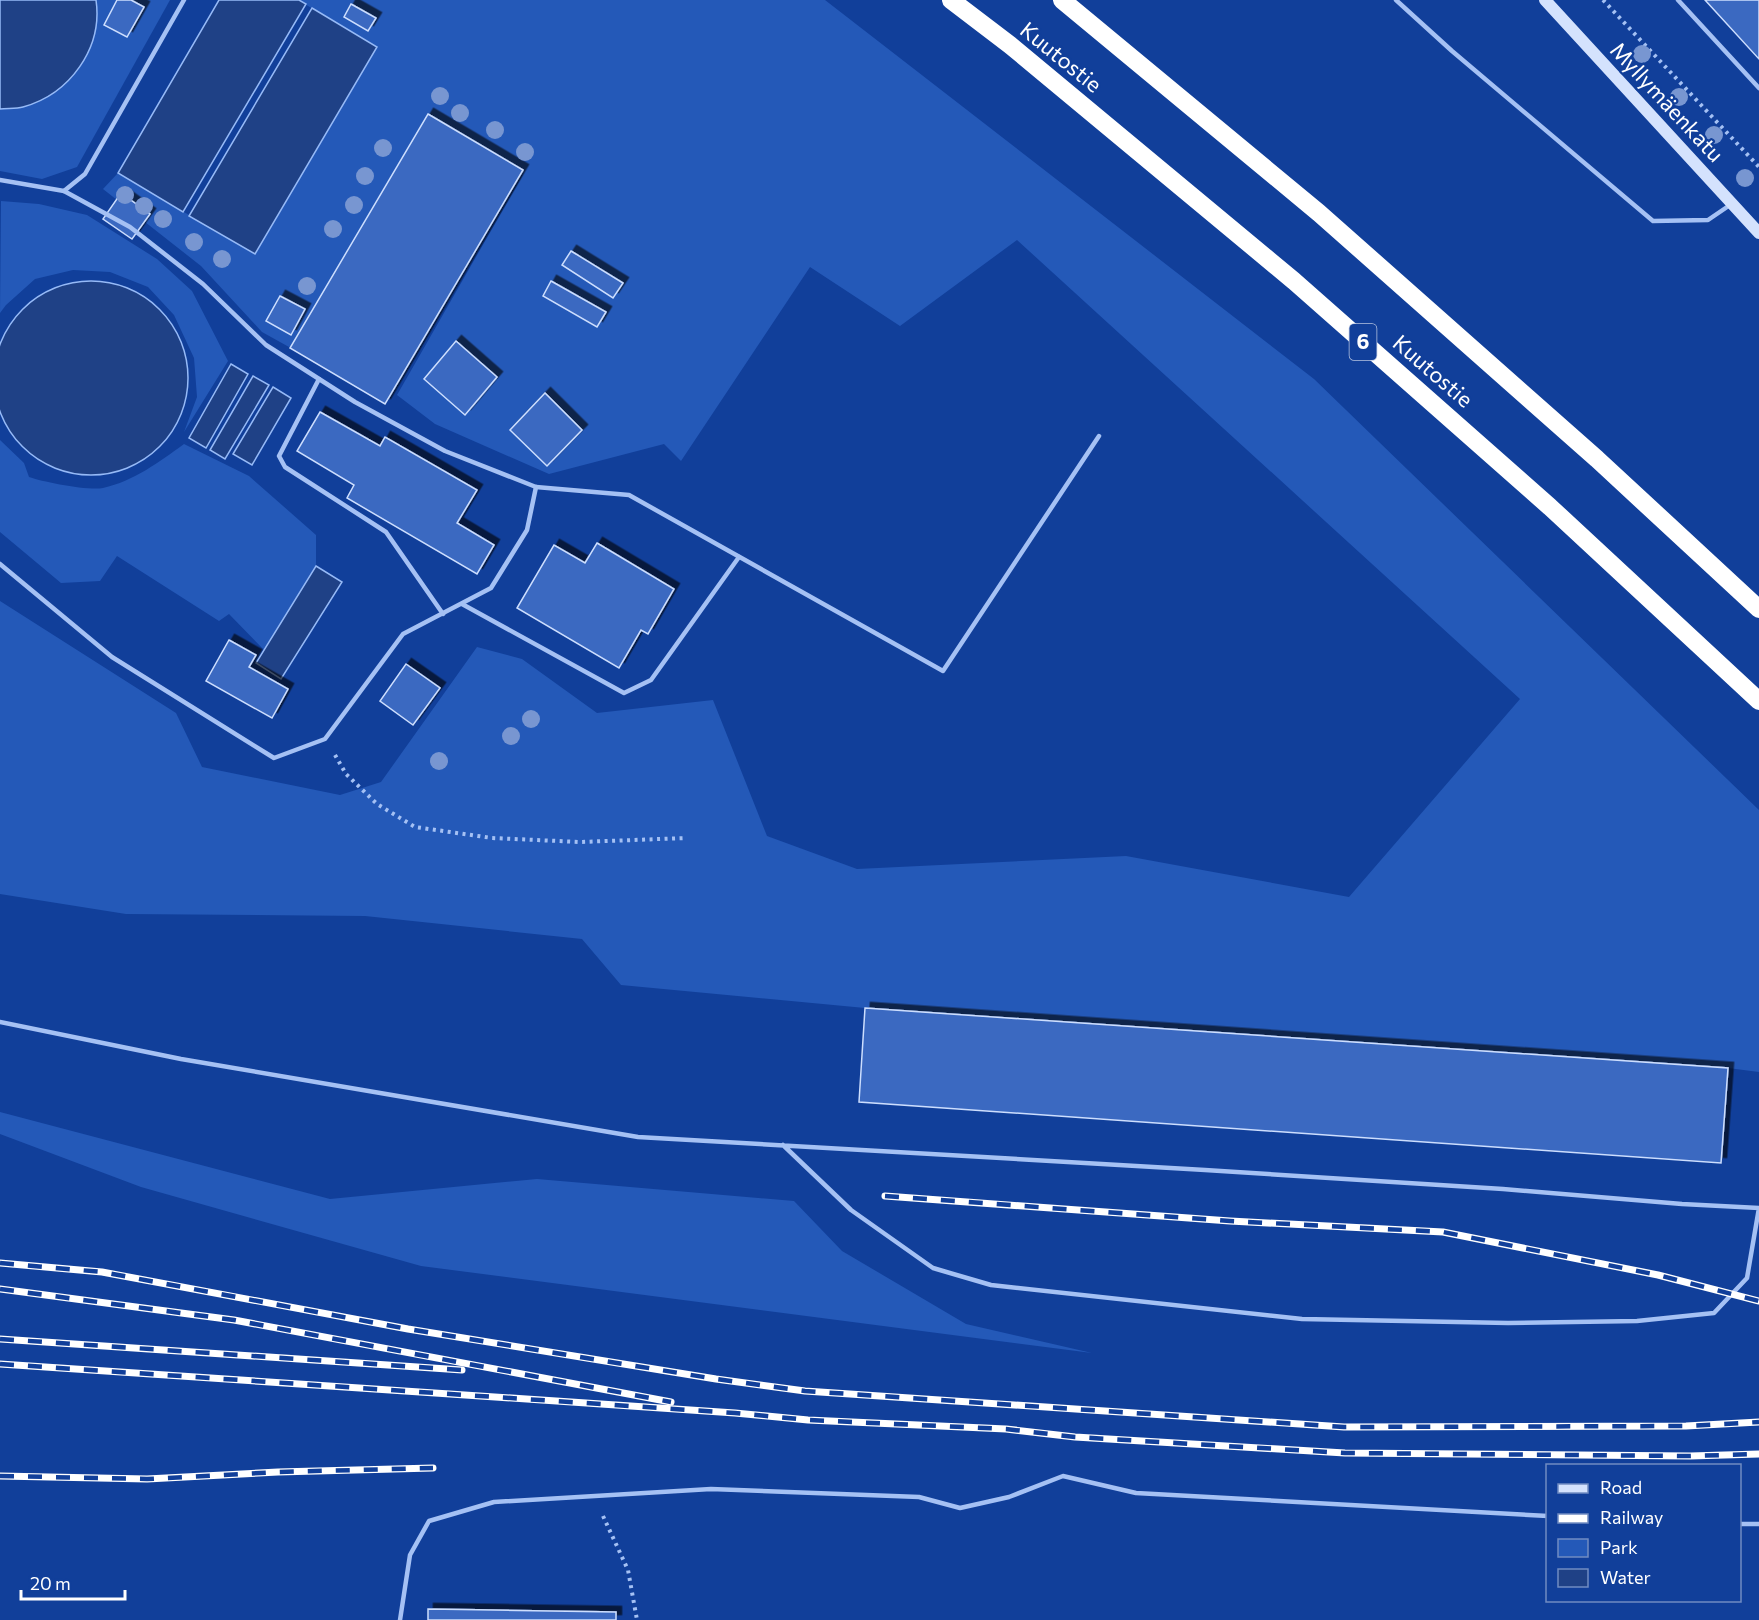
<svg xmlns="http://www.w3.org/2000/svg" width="1759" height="1620" font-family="Commissioner,sans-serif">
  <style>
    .green { fill: #2459b8 }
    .water { fill: #1f4186; stroke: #96baf7; stroke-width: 1.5 }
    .building { fill: #3a69c1; stroke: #cddefe; stroke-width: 1.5; filter: url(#shadow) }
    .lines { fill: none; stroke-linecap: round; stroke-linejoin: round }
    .path { stroke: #a5c1f4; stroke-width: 4; stroke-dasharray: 3 4.5; stroke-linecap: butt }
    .lane { stroke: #a5c1f4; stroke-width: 4.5 }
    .secondary { stroke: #d4e2fd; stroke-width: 12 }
    .highway { stroke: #fff; stroke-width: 18 }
    .rail-casing { stroke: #fff; stroke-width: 7 }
    .rail { stroke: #113f9a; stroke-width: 4.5; stroke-dasharray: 14; stroke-linecap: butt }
    .tree { fill: #7896d1 }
    .labels { text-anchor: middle; stroke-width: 4.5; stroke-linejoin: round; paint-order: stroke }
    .shield { fill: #113f9a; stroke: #b8c5e1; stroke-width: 1.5 }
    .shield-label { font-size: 21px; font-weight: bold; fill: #fff }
    .street-label { font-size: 22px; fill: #fff; stroke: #113f9a }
  </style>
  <defs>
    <filter id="shadow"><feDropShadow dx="5.5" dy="-5.5" stdDeviation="0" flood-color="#0009"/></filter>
  </defs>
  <rect width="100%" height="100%" fill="#113f9a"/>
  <g class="green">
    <polygon points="0,0 170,0 77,167 42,179 0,171"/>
    <polygon points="298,0 825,0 1314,379 1759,810 1759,1072 1728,1068 865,1008 621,985 582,939 365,916 126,914 0,894 0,601 176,713 202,767 340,795 381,782 477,647 522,659 597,713 713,700 767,836 857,869 1126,856 1349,897 1520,699 1017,240 900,326 810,267 681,461 664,444 549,474 435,424 397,395 524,173 300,341 289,347 262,332 201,266 103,189 118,173 255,254 377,47"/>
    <polygon points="1,201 39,204 87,215 157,259 192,291 228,361 184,432 197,397 194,358 174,315 148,287 110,272 73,270 35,279 6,305 0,313"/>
    <path d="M0,440l24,23 5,14c14,5 60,14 74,11 31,-7 56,-26 81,-44l65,32 67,59v31l-52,84 -35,-36 -10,7 -102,-65 -17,25 -39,2 -61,-51z"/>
    <polygon points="0,1112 330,1199 537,1179 794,1201 842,1251 966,1324 1092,1353 421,1266 141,1187 0,1134"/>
  </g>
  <g class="water">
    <path d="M0,0h96c7,48 -26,94 -73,107 -7,2 -16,1 -23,2z"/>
    <polygon points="219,0 299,0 306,4 183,212 118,173"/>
    <polygon points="312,8 377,47 255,254 189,216"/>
    <circle cx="91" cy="378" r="97"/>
    <polygon points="231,364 248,374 206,448 189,438"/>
    <polygon points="253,376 269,385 225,459 210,450"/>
    <polygon points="273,387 291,398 252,465 233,454"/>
    <polygon points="316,566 342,582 281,679 256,663"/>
  </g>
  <g class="building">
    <polygon points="117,0 131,0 144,7 127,37 104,25"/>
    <polygon points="1705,0 1759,0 1759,59"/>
    <polygon points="351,4 376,18 368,31 344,17"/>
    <polygon points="428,114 523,170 385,404 290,348"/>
    <polygon points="121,193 150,214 132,239 103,219"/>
    <polygon points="571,251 623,283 613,298 562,265"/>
    <polygon points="551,281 606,312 597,327 543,296"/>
    <polygon points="280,296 305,309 291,335 266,321"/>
    <polygon points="456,341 497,377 465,415 424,379"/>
    <polygon points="545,393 582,430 547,466 510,430"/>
    <polygon points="320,412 380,446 385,437 477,490 457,523 494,545 477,574 347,498 354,485 297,451"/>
    <polygon points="597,543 674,589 648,634 641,630 619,668 517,608 554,545 585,563"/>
    <polygon points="229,640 256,655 249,667 288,689 272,718 206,681"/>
    <polygon points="406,664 440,688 413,725 380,701"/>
    <polygon points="865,1008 1728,1068 1721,1163 859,1102"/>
    <polygon points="428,1609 616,1612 616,1620 428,1620"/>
  </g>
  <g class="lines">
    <g class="path">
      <polyline points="1603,0 1759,167"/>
      <polyline points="335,755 346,774 377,804 415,827 492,838 580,842 687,838"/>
      <polyline points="603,1516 628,1570 637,1620"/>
    </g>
    <g class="lane">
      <polyline points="1396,0 1452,51 1653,221 1708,220 1730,205"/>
      <polyline points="1678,0 1759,88"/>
      <polyline points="0,180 64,191 85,174 184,0"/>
      <polyline points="64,191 130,227 203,284 266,345 355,402 445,451 536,487 629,495 943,671 1099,436"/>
      <polyline points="319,379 279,456 285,467 386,532 443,614"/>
      <polyline points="0,564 112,657 274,758 325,739 403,634 491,588 527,530 536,487"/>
      <polyline points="462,604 624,693 651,680 739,557"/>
      <polyline points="0,1022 181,1059 638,1137 1205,1170 1503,1189 1682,1204 1759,1208 1747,1278 1714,1313 1637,1321 1508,1323 1302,1319 991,1285 933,1268 851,1210 783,1145"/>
      <polyline points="1740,1524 1759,1524"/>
      <polyline points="400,1620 410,1555 429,1521 494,1502 711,1489 919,1497 960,1508 1009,1497 1063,1476 1136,1493 1548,1516"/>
    </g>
    <polyline class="secondary" points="1545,0 1759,233"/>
    <g class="highway">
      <polyline points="951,0 1010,45 1294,281 1550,507 1759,701"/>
      <polyline points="1062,0 1319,213 1597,459 1759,609"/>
    </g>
    <defs>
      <g id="rail">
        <polyline points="885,1196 1230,1221 1443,1232 1658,1275 1759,1301"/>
        <polyline points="0,1263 102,1272 408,1329 716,1379 805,1391 1344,1427 1686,1426 1759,1422"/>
        <polyline points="0,1289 234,1320 671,1402"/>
        <polyline points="0,1339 462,1370"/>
        <polyline points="0,1364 735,1413 808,1420 1006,1429 1075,1437 1345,1453 1690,1456 1759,1454"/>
        <polyline points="0,1476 147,1479 278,1472 433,1468"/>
      </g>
    </defs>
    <use href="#rail" class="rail-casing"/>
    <use href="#rail" class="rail"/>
  </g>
  <g class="tree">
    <circle cx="1642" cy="54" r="9"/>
    <circle cx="440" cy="96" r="9"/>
    <circle cx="1679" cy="97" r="9"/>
    <circle cx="460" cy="113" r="9"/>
    <circle cx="495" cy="130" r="9"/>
    <circle cx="1714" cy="135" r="9"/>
    <circle cx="383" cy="148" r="9"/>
    <circle cx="525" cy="152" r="9"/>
    <circle cx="365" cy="176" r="9"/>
    <circle cx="1745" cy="178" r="9"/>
    <circle cx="125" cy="195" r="9"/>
    <circle cx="354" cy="205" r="9"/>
    <circle cx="144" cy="206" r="9"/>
    <circle cx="163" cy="219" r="9"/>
    <circle cx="333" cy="229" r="9"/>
    <circle cx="194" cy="242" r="9"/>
    <circle cx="222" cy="259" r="9"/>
    <circle cx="307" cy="286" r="9"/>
    <circle cx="531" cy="719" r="9"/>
    <circle cx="511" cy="736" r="9"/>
    <circle cx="439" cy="761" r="9"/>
  </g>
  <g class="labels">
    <rect class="shield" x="1349.5" y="324" width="27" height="36" rx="4.5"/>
    <g class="shield-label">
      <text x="1363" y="349">6</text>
    </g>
    <g class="street-label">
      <text transform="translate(1061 57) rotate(39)" y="8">Kuutostie</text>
      <text transform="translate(1667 102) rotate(47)" y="8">Myllymäenkatu</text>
      <text transform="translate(1433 371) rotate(41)" y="8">Kuutostie</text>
    </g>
  </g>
  <rect x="1546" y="1464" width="195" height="138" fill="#113f9a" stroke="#708cc2" stroke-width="1.5"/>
  <rect x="1558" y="1484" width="30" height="9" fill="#d4e2fd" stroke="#708cc2" stroke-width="1.5"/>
  <text x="1600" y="1494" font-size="18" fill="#ffffff">Road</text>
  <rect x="1558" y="1514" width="30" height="9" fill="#ffffff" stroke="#708cc2" stroke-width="1.5"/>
  <text x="1600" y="1524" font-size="18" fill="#ffffff">Railway</text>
  <rect x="1558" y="1539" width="30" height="18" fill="#2459b8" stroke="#708cc2" stroke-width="1.5"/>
  <text x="1600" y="1554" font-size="18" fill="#ffffff">Park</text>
  <rect x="1558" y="1569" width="30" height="18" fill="#1f4186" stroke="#708cc2" stroke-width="1.5"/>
  <text x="1600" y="1584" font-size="18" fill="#ffffff">Water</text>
  <path d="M21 1590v9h104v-9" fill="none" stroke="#ffffff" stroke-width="3"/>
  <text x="30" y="1590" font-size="18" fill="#ffffff" stroke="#113f9a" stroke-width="4.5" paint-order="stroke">20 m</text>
</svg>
